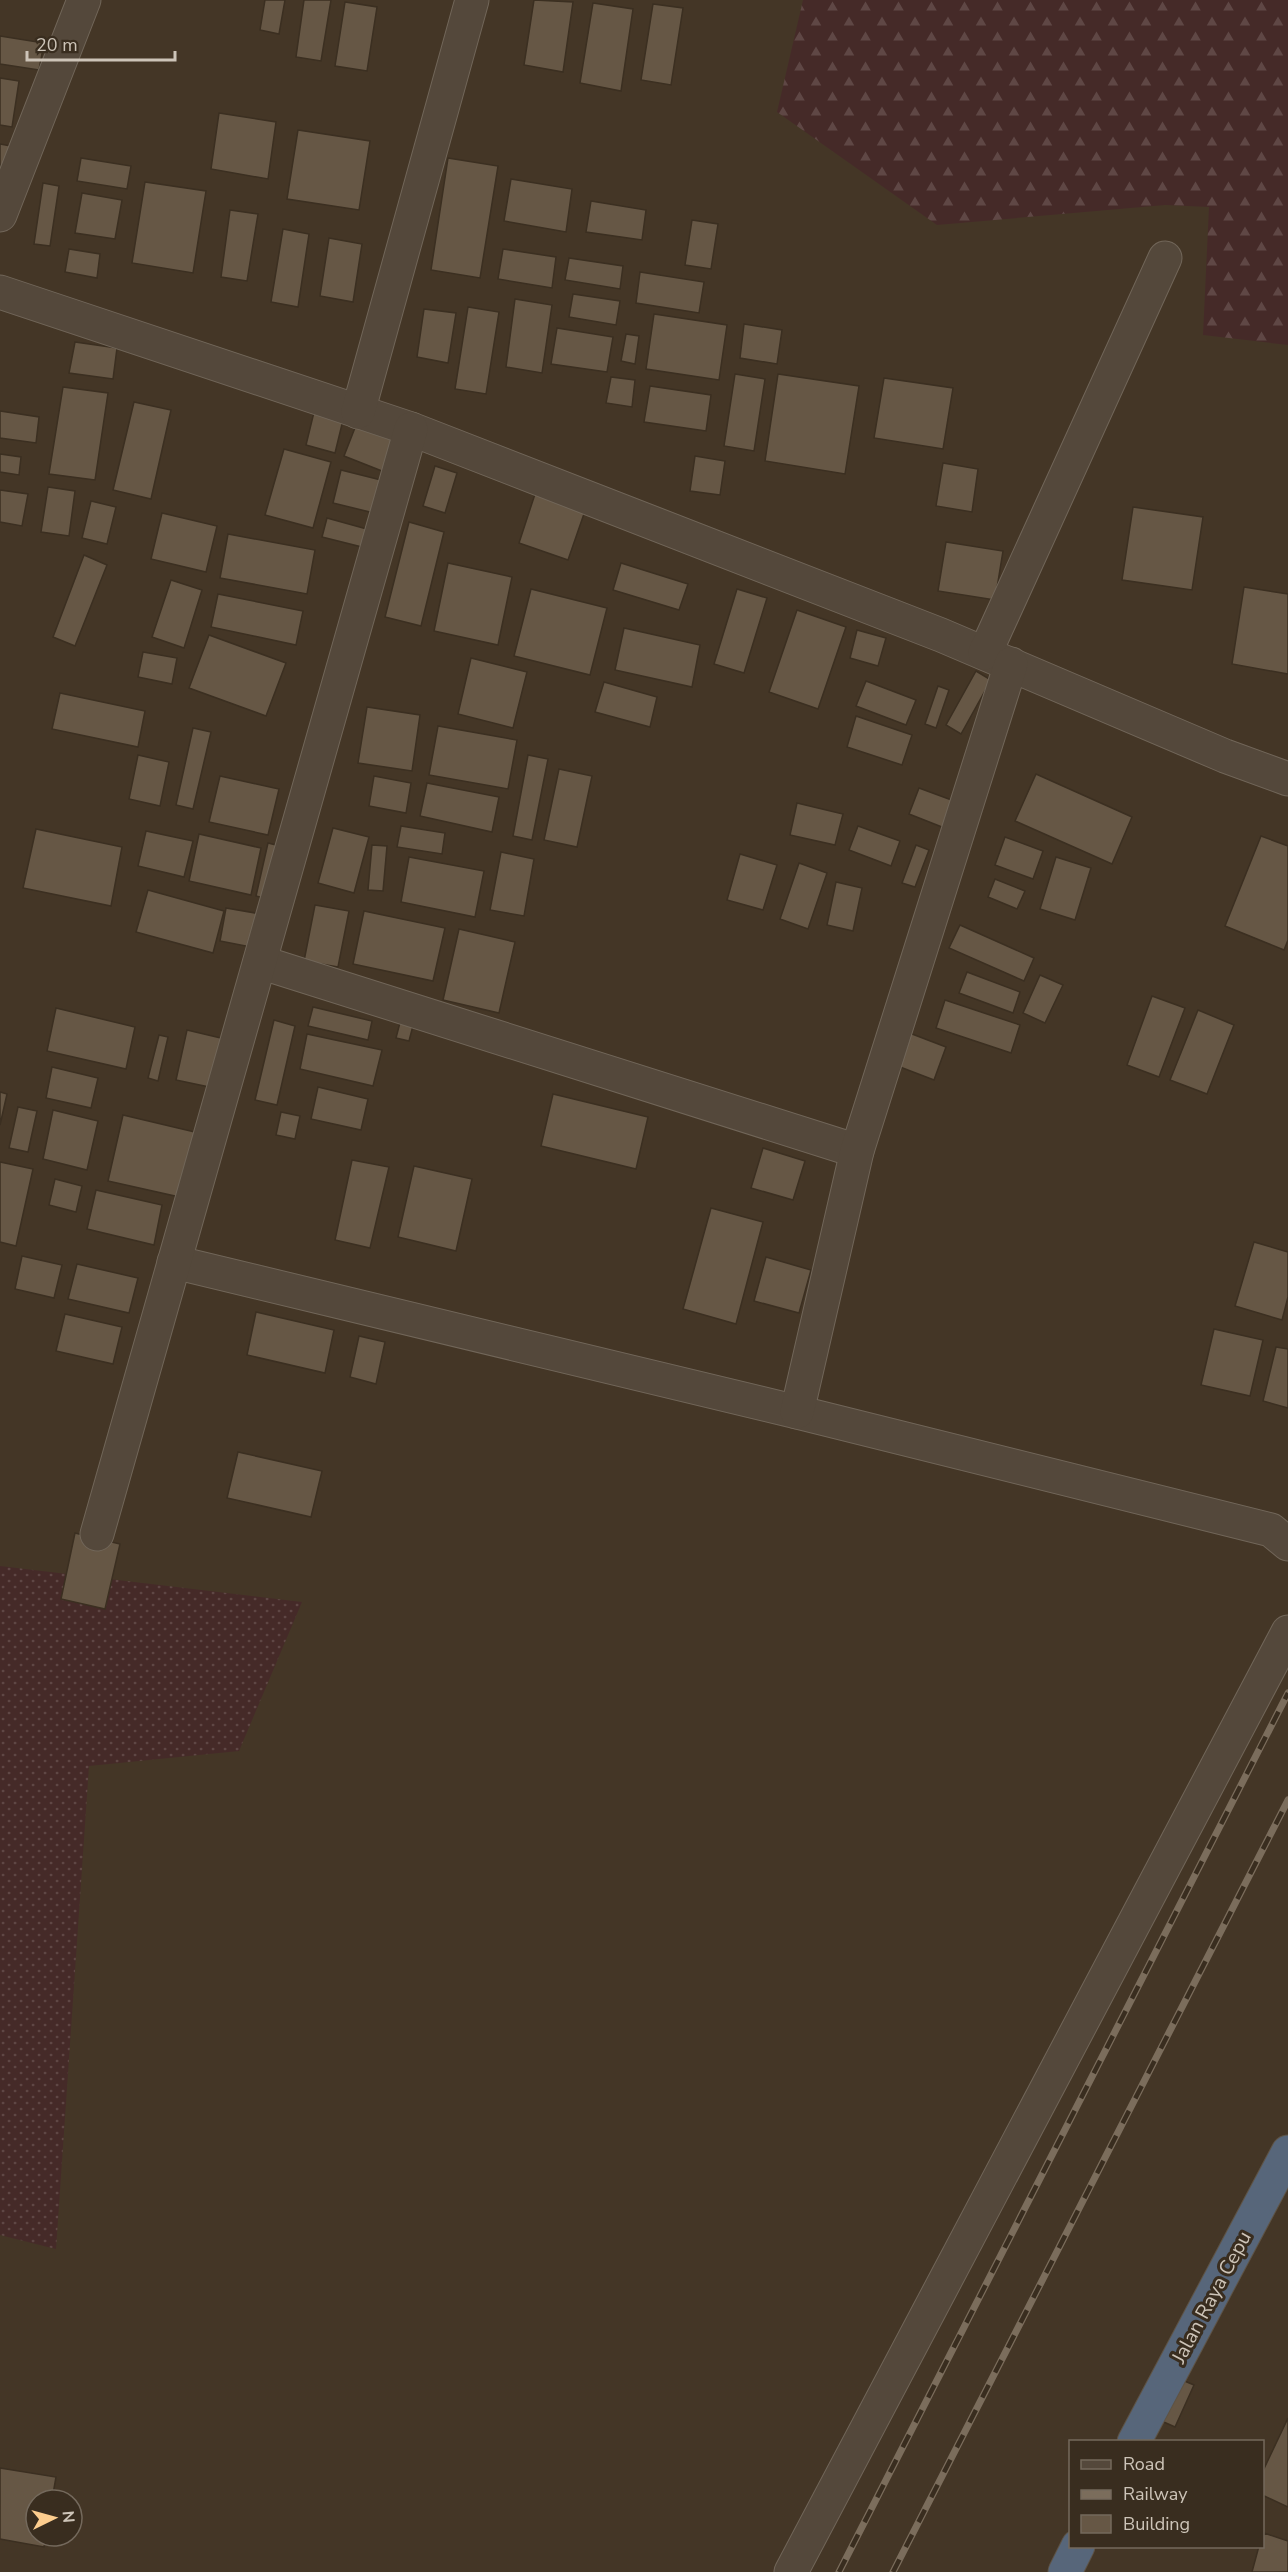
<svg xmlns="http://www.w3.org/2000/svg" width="1288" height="2572" font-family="'Nunito Sans',sans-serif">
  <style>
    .grass { fill: url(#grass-dots) }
    .forest { fill: url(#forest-firs) }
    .building { fill: #665745; stroke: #3b2f21; stroke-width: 1.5 }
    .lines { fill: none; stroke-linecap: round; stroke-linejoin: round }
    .street-casing { stroke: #716659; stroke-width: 35 }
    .highway-casing { stroke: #5e5345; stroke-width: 35 }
    .street { stroke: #54483b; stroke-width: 33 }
    .highway { stroke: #57667a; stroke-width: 33 }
    .rail-casing { stroke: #7b6d5c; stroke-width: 7 }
    .rail { stroke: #392d1f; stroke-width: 4.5; stroke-dasharray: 14; stroke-linecap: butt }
    .labels { text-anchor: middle; stroke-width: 6; stroke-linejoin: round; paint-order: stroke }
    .street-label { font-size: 20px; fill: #cdc4b8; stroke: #392d1f }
  </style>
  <defs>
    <pattern id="grass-dots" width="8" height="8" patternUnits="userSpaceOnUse" patternTransform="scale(1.5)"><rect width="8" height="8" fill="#452a28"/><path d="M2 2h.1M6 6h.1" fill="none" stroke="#5f4745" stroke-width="1.8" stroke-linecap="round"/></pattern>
    <pattern id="forest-firs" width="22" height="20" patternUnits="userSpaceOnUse" patternTransform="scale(1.5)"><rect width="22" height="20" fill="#452a28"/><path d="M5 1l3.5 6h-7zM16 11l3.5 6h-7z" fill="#5f4745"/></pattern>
  </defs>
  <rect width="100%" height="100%" fill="#443626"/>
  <polygon class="grass" points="0,1566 302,1602 239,1751 89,1766 56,2249 0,2235"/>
  <polygon class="forest" points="803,0 1288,0 1288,345 1203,335 1209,207 1165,205 937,225 777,112"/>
  <g class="building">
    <polygon points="265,0 285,0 279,34 260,30"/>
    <polygon points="304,0 331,0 321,61 296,57"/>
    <polygon points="534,0 573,2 563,72 524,65"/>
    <polygon points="345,2 377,7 367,71 335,66"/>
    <polygon points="593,3 633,9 621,91 580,83"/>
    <polygon points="653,4 683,8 671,85 641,80"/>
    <polygon points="0,36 44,43 39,70 0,64"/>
    <polygon points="0,78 19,81 12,127 0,125"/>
    <polygon points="219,113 276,122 268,179 211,169"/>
    <polygon points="298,130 370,141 359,210 287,199"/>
    <polygon points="0,144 11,146 0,176"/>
    <polygon points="81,158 131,166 127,189 77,181"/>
    <polygon points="448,158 498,166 480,278 431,270"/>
    <polygon points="511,179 572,189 566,232 504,221"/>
    <polygon points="145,182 206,191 193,273 132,263"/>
    <polygon points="43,183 59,186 50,246 34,244"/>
    <polygon points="82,193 122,200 115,239 75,233"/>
    <polygon points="591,201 646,210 642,240 586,232"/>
    <polygon points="230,210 258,214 247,281 221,277"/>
    <polygon points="692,220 718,224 711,269 685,265"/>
    <polygon points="283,229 309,234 298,307 271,302"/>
    <polygon points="329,238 362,244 353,302 320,296"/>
    <polygon points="69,249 100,254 97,278 65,272"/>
    <polygon points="503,249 556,257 552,288 498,279"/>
    <polygon points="569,258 623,266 620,289 565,280"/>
    <polygon points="640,272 704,282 699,313 636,303"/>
    <polygon points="573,294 620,301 616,325 569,317"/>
    <polygon points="515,299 552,305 542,373 506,367"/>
    <polygon points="468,307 499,312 486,394 455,389"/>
    <polygon points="424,309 456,313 448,363 417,357"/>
    <polygon points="654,314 727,325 719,380 646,369"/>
    <polygon points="744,324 782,330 777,364 740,358"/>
    <polygon points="557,328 613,337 607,372 551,364"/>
    <polygon points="626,334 639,336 635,364 621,361"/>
    <polygon points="75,342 117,348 113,379 69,373"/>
    <polygon points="735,374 765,379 754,451 724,446"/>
    <polygon points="778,374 859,386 845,474 765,461"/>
    <polygon points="611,377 635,380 632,407 606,403"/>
    <polygon points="884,378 953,388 943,449 874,438"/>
    <polygon points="650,386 711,395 706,431 644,422"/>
    <polygon points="63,387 108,393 95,480 49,474"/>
    <polygon points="134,402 171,410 151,499 113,490"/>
    <polygon points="315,408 344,416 335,453 306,445"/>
    <polygon points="0,411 39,417 36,443 0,438"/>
    <polygon points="358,420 401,438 387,473 344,456"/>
    <polygon points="284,449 331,462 313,528 265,515"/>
    <polygon points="0,454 21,457 19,475 0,472"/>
    <polygon points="695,456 725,461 720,495 690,491"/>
    <polygon points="943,463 978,469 972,512 936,506"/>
    <polygon points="435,466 457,473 445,513 423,506"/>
    <polygon points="341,470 381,480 374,513 333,503"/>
    <polygon points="48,487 75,491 69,536 41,532"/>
    <polygon points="0,490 28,494 22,526 0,522"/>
    <polygon points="536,491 586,508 568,560 519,543"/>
    <polygon points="91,501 116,507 107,544 82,538"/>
    <polygon points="1133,507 1203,517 1192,590 1122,580"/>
    <polygon points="162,513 217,526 206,572 151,559"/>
    <polygon points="327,518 374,531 370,549 322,537"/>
    <polygon points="409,522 444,532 421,626 385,617"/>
    <polygon points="228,534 315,550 307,594 220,578"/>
    <polygon points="946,542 1003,551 995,600 938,591"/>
    <polygon points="84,555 107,565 75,646 53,637"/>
    <polygon points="448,563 512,577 498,645 434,631"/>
    <polygon points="621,563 688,584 679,610 613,590"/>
    <polygon points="171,580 202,590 184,648 152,637"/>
    <polygon points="1244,587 1288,594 1288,674 1232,664"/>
    <polygon points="531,589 607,608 590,675 514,656"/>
    <polygon points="737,589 767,598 744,673 714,664"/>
    <polygon points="218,594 303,611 296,645 211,627"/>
    <polygon points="797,610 846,627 818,709 769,692"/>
    <polygon points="624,628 700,645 692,687 615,670"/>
    <polygon points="857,630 886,638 878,666 850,658"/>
    <polygon points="209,635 286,663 266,716 189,688"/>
    <polygon points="143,652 177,658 172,684 138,677"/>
    <polygon points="471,658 527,672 513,728 458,714"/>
    <polygon points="976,671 991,680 961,734 946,725"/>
    <polygon points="866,681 916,700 906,725 856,706"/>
    <polygon points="604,682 657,697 650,727 595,712"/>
    <polygon points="938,686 949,690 936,728 925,724"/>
    <polygon points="60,693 145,711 138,747 52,729"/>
    <polygon points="367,707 420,715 412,771 358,763"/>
    <polygon points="856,716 912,735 902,765 847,747"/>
    <polygon points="438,726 517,740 508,789 429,775"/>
    <polygon points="193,728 211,732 193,809 176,805"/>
    <polygon points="138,755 169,762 160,806 129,799"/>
    <polygon points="528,755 548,759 532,840 513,836"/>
    <polygon points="559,769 592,776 577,847 544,840"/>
    <polygon points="1036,774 1132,817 1112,864 1015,821"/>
    <polygon points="220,776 279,789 268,835 209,822"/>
    <polygon points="374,776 411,783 406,813 369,806"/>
    <polygon points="427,783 499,797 492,832 420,816"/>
    <polygon points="919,788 957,802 947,829 909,814"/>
    <polygon points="797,803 843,814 835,845 790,835"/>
    <polygon points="401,826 445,833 442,854 397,847"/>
    <polygon points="858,826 900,841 891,866 849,850"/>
    <polygon points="333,828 369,837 354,893 318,883"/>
    <polygon points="36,829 122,847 111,906 23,888"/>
    <polygon points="146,831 193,841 184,877 138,866"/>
    <polygon points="199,834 261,848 251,895 189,881"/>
    <polygon points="1261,836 1288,846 1288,940 1284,950 1225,926"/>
    <polygon points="1005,837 1043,851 1033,879 995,865"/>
    <polygon points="268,843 284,847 271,900 256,896"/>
    <polygon points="372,845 387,846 383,891 368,890"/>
    <polygon points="916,845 929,850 915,887 902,883"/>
    <polygon points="501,852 534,859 524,916 490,910"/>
    <polygon points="740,854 777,865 763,910 727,900"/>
    <polygon points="409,857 484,871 475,917 401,902"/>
    <polygon points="1056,857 1091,868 1075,920 1040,909"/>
    <polygon points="799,863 827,873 808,929 780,919"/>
    <polygon points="995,879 1025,891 1017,909 988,897"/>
    <polygon points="836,882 862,888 853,931 827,925"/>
    <polygon points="148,890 224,911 213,953 136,932"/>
    <polygon points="315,905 349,911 338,967 304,961"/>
    <polygon points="226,908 267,915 261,949 220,941"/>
    <polygon points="364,911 445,928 433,981 353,964"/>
    <polygon points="960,925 1034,958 1024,981 949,948"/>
    <polygon points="459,929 515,942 499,1013 443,1000"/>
    <polygon points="967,972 1020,992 1013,1013 959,993"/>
    <polygon points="1040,975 1063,985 1045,1023 1023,1013"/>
    <polygon points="1152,996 1185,1008 1159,1077 1127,1065"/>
    <polygon points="945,1000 1020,1025 1011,1053 936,1028"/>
    <polygon points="313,1007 372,1021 368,1040 308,1026"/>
    <polygon points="56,1008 135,1027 126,1069 47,1051"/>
    <polygon points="1198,1010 1234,1025 1207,1094 1170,1080"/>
    <polygon points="403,1011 416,1014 409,1041 396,1038"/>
    <polygon points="274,1020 295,1026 277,1105 255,1100"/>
    <polygon points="899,1029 946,1047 934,1080 887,1062"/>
    <polygon points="187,1030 225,1039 214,1088 176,1080"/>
    <polygon points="307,1034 382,1050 373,1086 300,1069"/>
    <polygon points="159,1035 168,1037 158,1081 148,1078"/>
    <polygon points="52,1067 98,1078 91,1108 46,1098"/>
    <polygon points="318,1087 368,1099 361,1130 311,1119"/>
    <polygon points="0,1092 7,1094 0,1125"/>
    <polygon points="553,1094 648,1117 636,1169 541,1146"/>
    <polygon points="18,1107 37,1111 28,1152 9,1148"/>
    <polygon points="53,1110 98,1121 87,1170 43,1159"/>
    <polygon points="281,1112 300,1116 295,1139 276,1135"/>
    <polygon points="123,1115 199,1133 184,1198 108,1181"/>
    <polygon points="763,1148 805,1161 793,1200 751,1188"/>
    <polygon points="352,1160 389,1167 370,1248 335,1240"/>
    <polygon points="0,1162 33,1169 16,1246 0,1242"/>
    <polygon points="414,1166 472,1179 456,1251 398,1237"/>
    <polygon points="55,1179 82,1186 76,1212 49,1205"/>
    <polygon points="96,1190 162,1205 154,1245 87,1229"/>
    <polygon points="711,1208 763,1222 736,1324 683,1309"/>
    <polygon points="1254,1242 1288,1252 1288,1297 1282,1320 1235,1306"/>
    <polygon points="22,1256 62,1265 54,1298 15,1289"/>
    <polygon points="766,1257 811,1270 799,1313 754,1301"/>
    <polygon points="77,1264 138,1278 129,1313 68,1299"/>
    <polygon points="256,1312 334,1330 325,1373 247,1355"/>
    <polygon points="65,1314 122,1327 113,1364 56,1351"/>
    <polygon points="1214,1329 1263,1340 1250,1396 1201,1385"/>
    <polygon points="359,1336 385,1342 376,1384 350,1377"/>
    <polygon points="1276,1347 1288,1349 1288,1408 1263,1401"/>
    <polygon points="238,1452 322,1471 311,1517 227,1498"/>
    <polygon points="75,1533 120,1544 105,1609 61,1599"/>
    <polygon points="1175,2377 1194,2385 1175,2427 1157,2419"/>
    <polygon points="1288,2418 1288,2507 1262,2495 1262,2473"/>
    <polygon points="0,2468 56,2477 52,2500 36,2500 36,2536 46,2536 44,2547 0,2539"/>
    <polygon points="1264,2533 1288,2541 1288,2572 1252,2572 1259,2546 1262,2546"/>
  </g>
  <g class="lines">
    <defs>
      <g id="street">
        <polyline points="0,215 84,0"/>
        <polyline points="0,292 411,429 941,635 1225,756 1288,779"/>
        <polyline points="358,412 472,0"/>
        <polyline points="985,653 1165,258"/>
        <polyline points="260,962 857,1151"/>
        <polyline points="174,1262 797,1412 1271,1530 1288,1544"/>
        <polyline points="797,1412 857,1151 1011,664"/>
        <polyline points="97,1534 411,429"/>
        <polyline points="791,2572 1288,1632"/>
      </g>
      <g id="highway">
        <polyline points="1134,2442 1288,2152"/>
        <polyline points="1065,2572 1078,2546"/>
      </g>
    </defs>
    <use href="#street" class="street-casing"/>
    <use href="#highway" class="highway-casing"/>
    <use href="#street" class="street"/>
    <use href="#highway" class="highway"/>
    <defs>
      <g id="rail">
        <polyline points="839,2572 1288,1693"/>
        <polyline points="893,2572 1288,1800"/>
      </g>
    </defs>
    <use href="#rail" class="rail-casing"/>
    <use href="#rail" class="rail"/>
  </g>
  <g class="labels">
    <g class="street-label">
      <text transform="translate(1211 2297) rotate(-62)" y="7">Jalan Raya Cepu</text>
    </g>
  </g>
  <rect x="1069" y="2440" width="195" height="108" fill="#392d1f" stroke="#74695c" stroke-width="1.5"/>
  <rect x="1081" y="2460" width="30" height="9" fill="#54483b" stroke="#74695c" stroke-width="1.5"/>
  <text x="1123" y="2470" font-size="18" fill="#cdc4b8">Road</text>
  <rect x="1081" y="2490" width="30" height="9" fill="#7b6d5c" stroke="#74695c" stroke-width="1.5"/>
  <text x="1123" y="2500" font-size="18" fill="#cdc4b8">Railway</text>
  <rect x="1081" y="2515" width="30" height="18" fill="#665745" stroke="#74695c" stroke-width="1.5"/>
  <text x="1123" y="2530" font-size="18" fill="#cdc4b8">Building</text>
  <g transform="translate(54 2518) rotate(85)"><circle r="28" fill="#392d1f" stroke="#74695c" stroke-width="1.5"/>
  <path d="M0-4.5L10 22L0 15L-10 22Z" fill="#fdcd8e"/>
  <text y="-9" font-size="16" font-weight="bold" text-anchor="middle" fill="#cdc4b8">N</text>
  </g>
  <path d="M27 51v9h148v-9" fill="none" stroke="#cdc4b8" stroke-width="3"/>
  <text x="36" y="51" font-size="18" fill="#cdc4b8" stroke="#392d1f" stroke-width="4.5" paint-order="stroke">20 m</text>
</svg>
